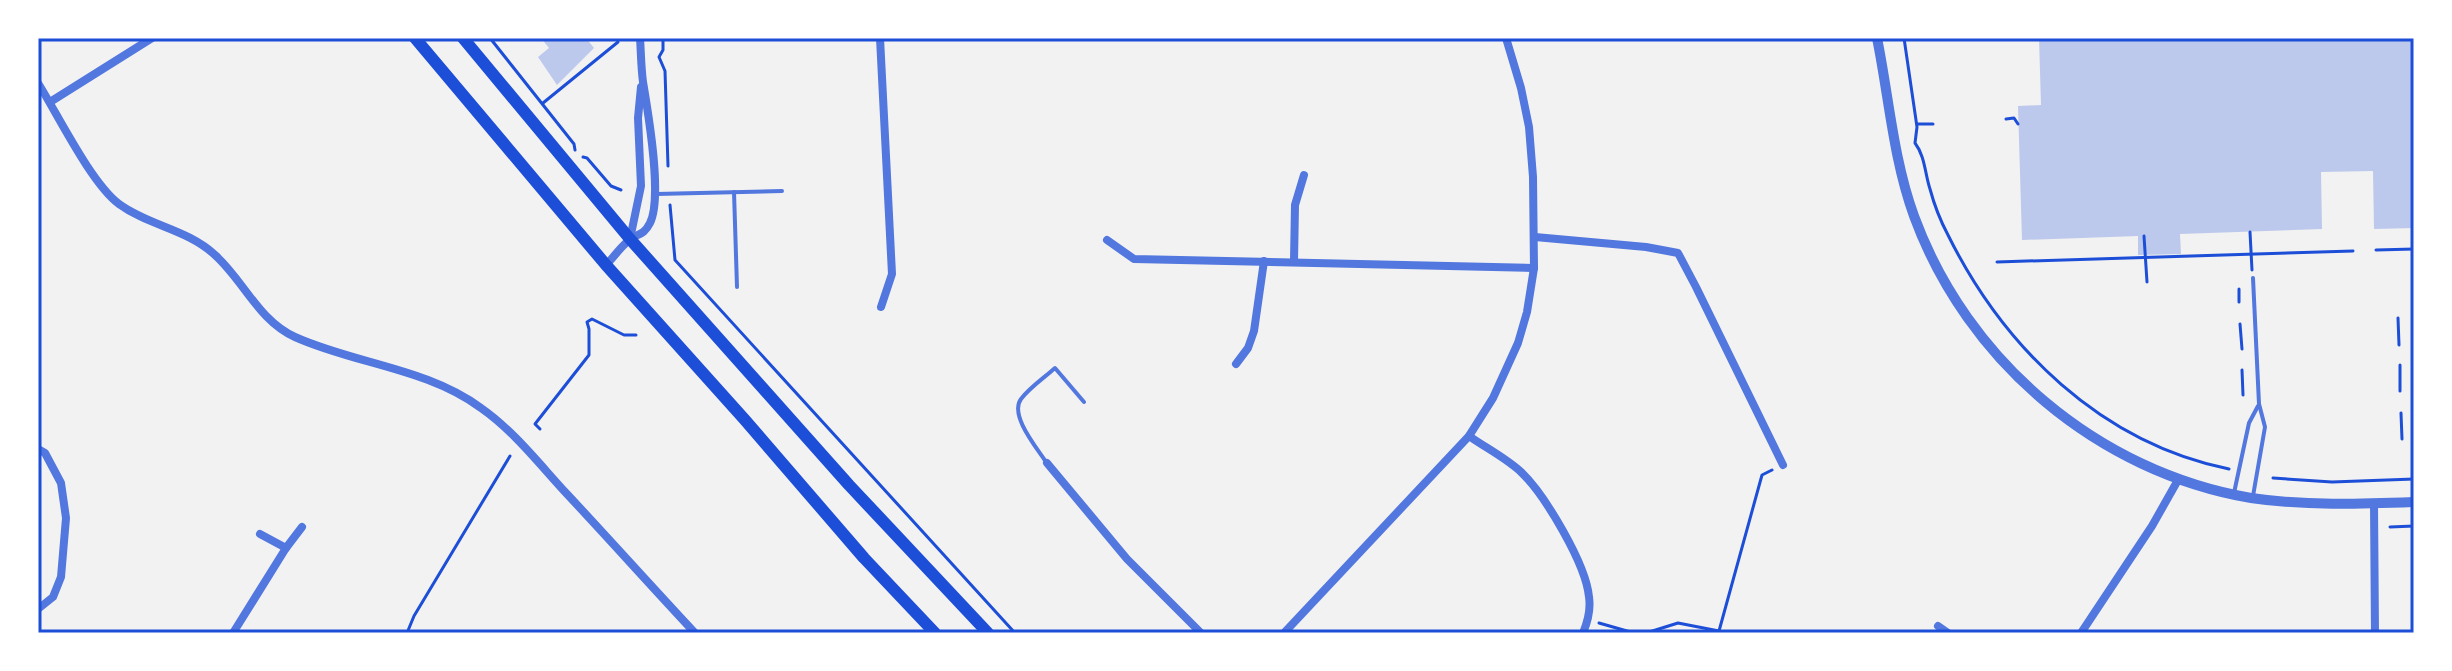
<svg xmlns="http://www.w3.org/2000/svg" width="2452" height="671" font-family="Signika,sans-serif">
  <style>
    .building { fill: #bdc9ec }
    .lines { fill: none; stroke-linecap: round; stroke-linejoin: round }
    .path { stroke: #1d4ed8; stroke-width: 3 }
    .service { stroke: #5277de; stroke-width: 4 }
    .minor { stroke: #5277de; stroke-width: 8 }
    .tertiary { stroke: #5277de; stroke-width: 10 }
    .trunk { stroke: #1d4ed8; stroke-width: 12 }
    .neatline { fill: none; stroke: #1d4ed8; stroke-width: 3 }
  </style>
  <rect width="100%" height="100%" fill="#f2f2f2"/>
  <g class="building">
    <polygon points="541,38 586,38 594,48 557,85 538,57 549,48"/>
    <polygon points="2039,38 2414,38 2414,228 2374,229 2373,171 2321,172 2322,229 2180,234 2181,254 2138,255 2138,236 2022,240 2018,106 2041,105"/>
  </g>
  <g class="lines">
    <g class="path">
      <polyline points="490,38 574,144 575,150"/>
      <polyline points="663,38 663,50 659,57 665,71 668,166"/>
      <path d="M1904,38l13,89 -2,16c10,13 10,31 15,46 4,15 10,31 18,46 56,113 153,208 281,234"/>
      <polyline points="543,103 618,42 617,38"/>
      <polyline points="2006,119 2014,118 2018,124"/>
      <polyline points="1917,124 1933,124"/>
      <polyline points="583,157 587,158 611,186 621,190"/>
      <polyline points="670,205 675,260 1015,633"/>
      <polyline points="2250,232 2252,270"/>
      <polyline points="2144,236 2147,282"/>
      <polyline points="2376,250 2414,249"/>
      <polyline points="1997,262 2353,251"/>
      <polyline points="2239,289 2239,302"/>
      <polyline points="2398,318 2399,345"/>
      <polyline points="2240,324 2242,349"/>
      <polyline points="2400,365 2400,391"/>
      <polyline points="2242,370 2243,395"/>
      <polyline points="2401,413 2402,439"/>
      <polyline points="540,429 535,424 589,355 589,329 587,322 592,319 624,335 636,335"/>
      <polyline points="2273,478 2332,482 2414,479"/>
      <polyline points="2390,527 2414,526"/>
      <polyline points="1599,623 1634,633"/>
      <polyline points="407,633 414,616 510,456"/>
      <polyline points="1646,633 1678,623 1719,631 1762,475 1772,470"/>
    </g>
    <g class="service">
      <polyline points="734,192 737,287"/>
      <polyline points="656,194 782,191"/>
      <path d="M1046,462c-9,-14 -37,-47 -25,-63 9,-12 23,-21 34,-31l29,34"/>
      <polyline points="2234,493 2249,423 2258,406"/>
      <polyline points="2253,496 2265,427 2259,404 2253,278"/>
    </g>
    <g class="minor">
      <polyline points="880,38 892,274 881,307"/>
      <path d="M38,83c20,32 53,100 81,121 30,22 68,25 96,51 29,26 43,65 80,82 60,27 132,31 186,71 33,23 59,57 86,86 43,46 85,93 128,139"/>
      <polyline points="50,102 152,38"/>
      <polyline points="1535,237 1646,247 1678,253 1696,287 1783,465"/>
      <polyline points="630,239 641,186 638,118 641,87"/>
      <polyline points="1107,240 1134,259 1534,268"/>
      <polyline points="1294,261 1295,205 1304,175"/>
      <path d="M606,265c7,-7 13,-16 21,-23 9,-9 16,-5 23,-19 13,-26 -2,-111 -7,-141 -2,-15 -2,-30 -3,-44"/>
      <polyline points="1236,364 1248,348 1254,331 1264,261"/>
      <path d="M1469,436c17,12 37,22 52,36 24,23 65,92 68,125 2,13 -1,24 -6,36"/>
      <polyline points="38,449 45,453 61,483 66,518 61,577 53,597 38,609"/>
      <polyline points="1047,463 1127,559 1201,633"/>
      <polyline points="2374,503 2375,633"/>
      <polyline points="260,534 286,548"/>
      <polyline points="1938,626 1948,633"/>
      <polyline points="233,633 286,548 302,527"/>
      <polyline points="1284,633 1469,436 1493,398 1518,343 1527,312 1534,268 1533,177 1529,127 1521,88 1506,38"/>
      <polyline points="2081,633 2152,526 2178,480"/>
    </g>
    <path class="tertiary" d="M1877,38c12,59 16,120 37,178 53,145 184,256 337,282 54,8 109,6 163,4"/>
    <g class="trunk">
      <polyline points="415,38 606,265 745,420 864,558 935,633"/>
      <polyline points="463,38 630,239 849,485 988,633"/>
    </g>
  </g>
  <rect width="2452" height="671" fill="none" stroke="#ffffff" stroke-width="80"/>
  <rect x="40" y="40" width="2372" height="591" class="neatline"/>
</svg>
